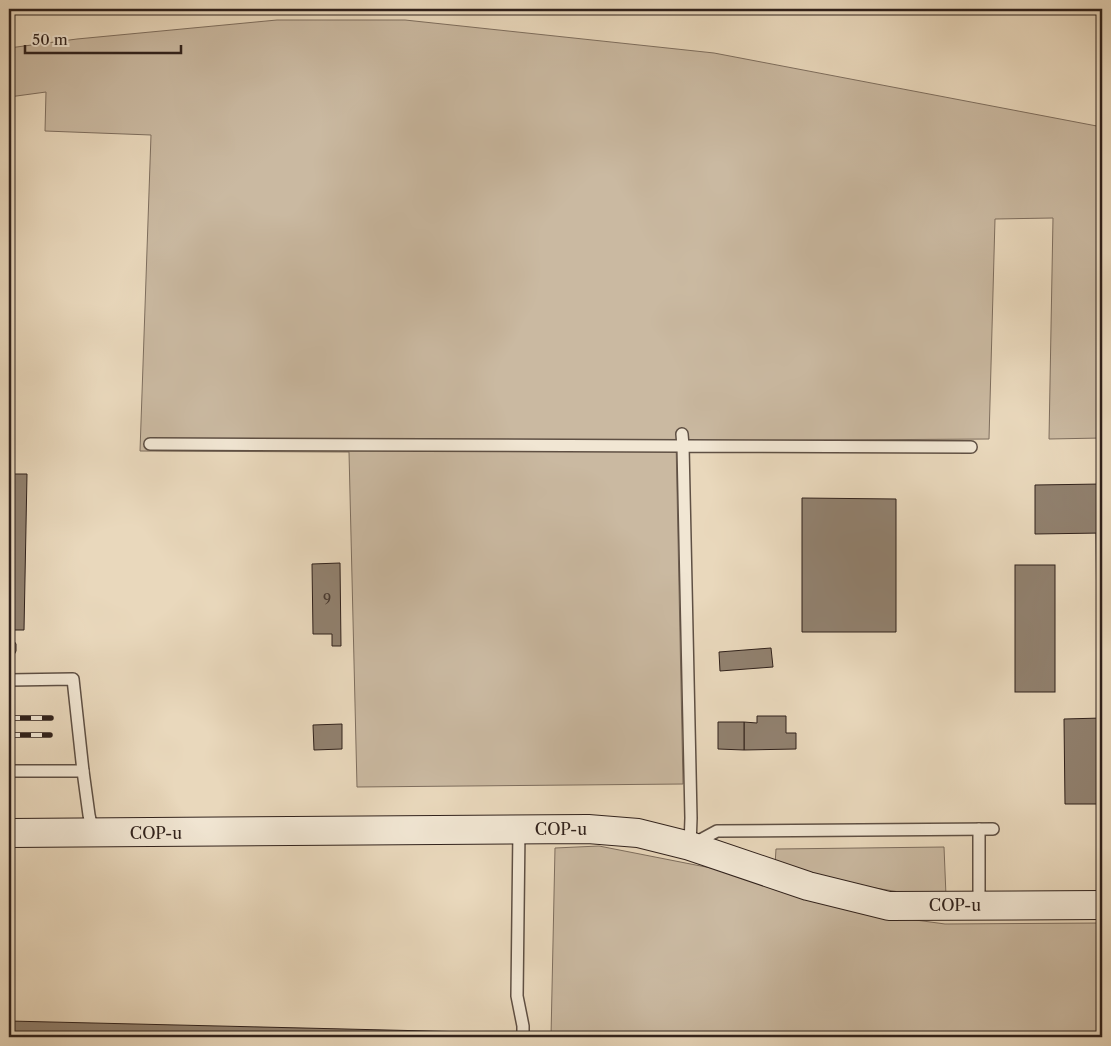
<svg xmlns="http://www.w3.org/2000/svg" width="1111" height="1046" font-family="'Libre Caslon Text',serif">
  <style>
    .green { fill: #cab9a1; stroke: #7e6e5e }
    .building { fill: #91816f; stroke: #31221c }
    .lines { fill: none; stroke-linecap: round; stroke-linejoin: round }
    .lane-casing { stroke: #5f5044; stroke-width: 14 }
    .secondary-casing { stroke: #31221c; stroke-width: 30 }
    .lane { stroke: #f1e6d3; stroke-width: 11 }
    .secondary { stroke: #f1e6d3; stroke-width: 28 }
    .rail-casing { stroke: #31221c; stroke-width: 5.5 }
    .rail { stroke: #f1e6d3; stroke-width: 4; stroke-dasharray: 11; stroke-linecap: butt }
    .labels { text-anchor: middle; stroke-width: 4; stroke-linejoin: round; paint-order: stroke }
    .number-label { font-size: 14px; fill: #493a31 }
    .street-label { font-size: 16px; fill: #31221c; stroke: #f1e6d3 }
  </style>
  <rect width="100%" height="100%" fill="#e9d8bc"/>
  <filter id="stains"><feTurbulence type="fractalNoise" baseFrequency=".004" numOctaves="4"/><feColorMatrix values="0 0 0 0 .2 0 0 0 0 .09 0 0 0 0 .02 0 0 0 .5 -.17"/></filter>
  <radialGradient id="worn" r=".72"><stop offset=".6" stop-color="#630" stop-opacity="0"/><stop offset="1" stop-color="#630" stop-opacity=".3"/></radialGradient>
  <g class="green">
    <polygon points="277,20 405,20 714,53 1102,127 1102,438 1049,439 1053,218 995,219 989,439 676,441 683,784 357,787 349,452 140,451 151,135 45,131 46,92 9,97 9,48 77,39"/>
    <polygon points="599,846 716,869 864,913 945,924 1102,923 1102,1037 551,1037 555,848"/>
    <polygon points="944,847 946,896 906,893 850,884 775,865 776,849"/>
  </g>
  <g class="building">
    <polygon points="9,474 27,474 24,630 9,630"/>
    <polygon points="1102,484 1102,533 1035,534 1035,485"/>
    <polygon points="802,498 896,499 896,632 802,632"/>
    <polygon points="1096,533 1102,533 1102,629 1097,629"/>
    <polygon points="340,563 341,646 332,646 332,634 313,634 312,564"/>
    <rect x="1015" y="565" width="40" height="127"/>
    <polygon points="9,637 12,638 16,644 16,651 13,657 9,658"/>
    <polygon points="771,648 773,667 720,671 719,652"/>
    <polygon points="757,716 786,716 786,733 796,733 796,749 744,750 744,722 757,723"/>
    <polygon points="1102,718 1102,804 1065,804 1064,719"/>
    <polygon points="718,722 744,722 744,750 718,749"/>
    <polygon points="342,724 342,749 314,750 313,725"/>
    <polygon points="9,1021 470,1032 470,1037 9,1037"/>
  </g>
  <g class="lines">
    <defs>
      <g id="lane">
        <polyline points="150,444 683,446 682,434"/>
        <polyline points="9,680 73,679 83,771"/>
        <polyline points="9,771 83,771 89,815 93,833"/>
        <polyline points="519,829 517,996 523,1026 523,1037"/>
        <polyline points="979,829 979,905"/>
        <polyline points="693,844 717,831 993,829"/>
        <polyline points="690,846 691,818 683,446 971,447"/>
      </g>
      <polyline id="secondary" points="9,833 588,829 638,833 690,846 808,886 889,906 1102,905"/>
    </defs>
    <use href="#lane" class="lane-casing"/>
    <use href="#secondary" class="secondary-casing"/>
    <use href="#lane" class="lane"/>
    <use href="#secondary" class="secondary"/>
    <defs>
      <g id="rail">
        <polyline points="9,718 51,718"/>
        <polyline points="9,735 50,735"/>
      </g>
    </defs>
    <use href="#rail" class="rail-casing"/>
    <use href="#rail" class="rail"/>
  </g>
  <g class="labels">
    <g class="number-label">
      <text x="327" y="604">9</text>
    </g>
    <g class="street-label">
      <text x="561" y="835">COP-u</text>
      <text x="156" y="839">COP-u</text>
      <text x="955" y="911">COP-u</text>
    </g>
  </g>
  <rect width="1111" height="1046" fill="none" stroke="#e9d8bc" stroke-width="30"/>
  <rect x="10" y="10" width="1091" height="1026" fill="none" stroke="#31221c" stroke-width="2.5"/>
  <rect x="15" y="15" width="1081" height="1016" fill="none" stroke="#31221c"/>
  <path d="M25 45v8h156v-8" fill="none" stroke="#31221c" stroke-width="2.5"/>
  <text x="32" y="45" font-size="15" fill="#31221c" stroke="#f1e6d3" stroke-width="4" paint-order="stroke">50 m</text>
  <rect width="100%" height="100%" filter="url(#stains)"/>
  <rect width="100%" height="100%" fill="url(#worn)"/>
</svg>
